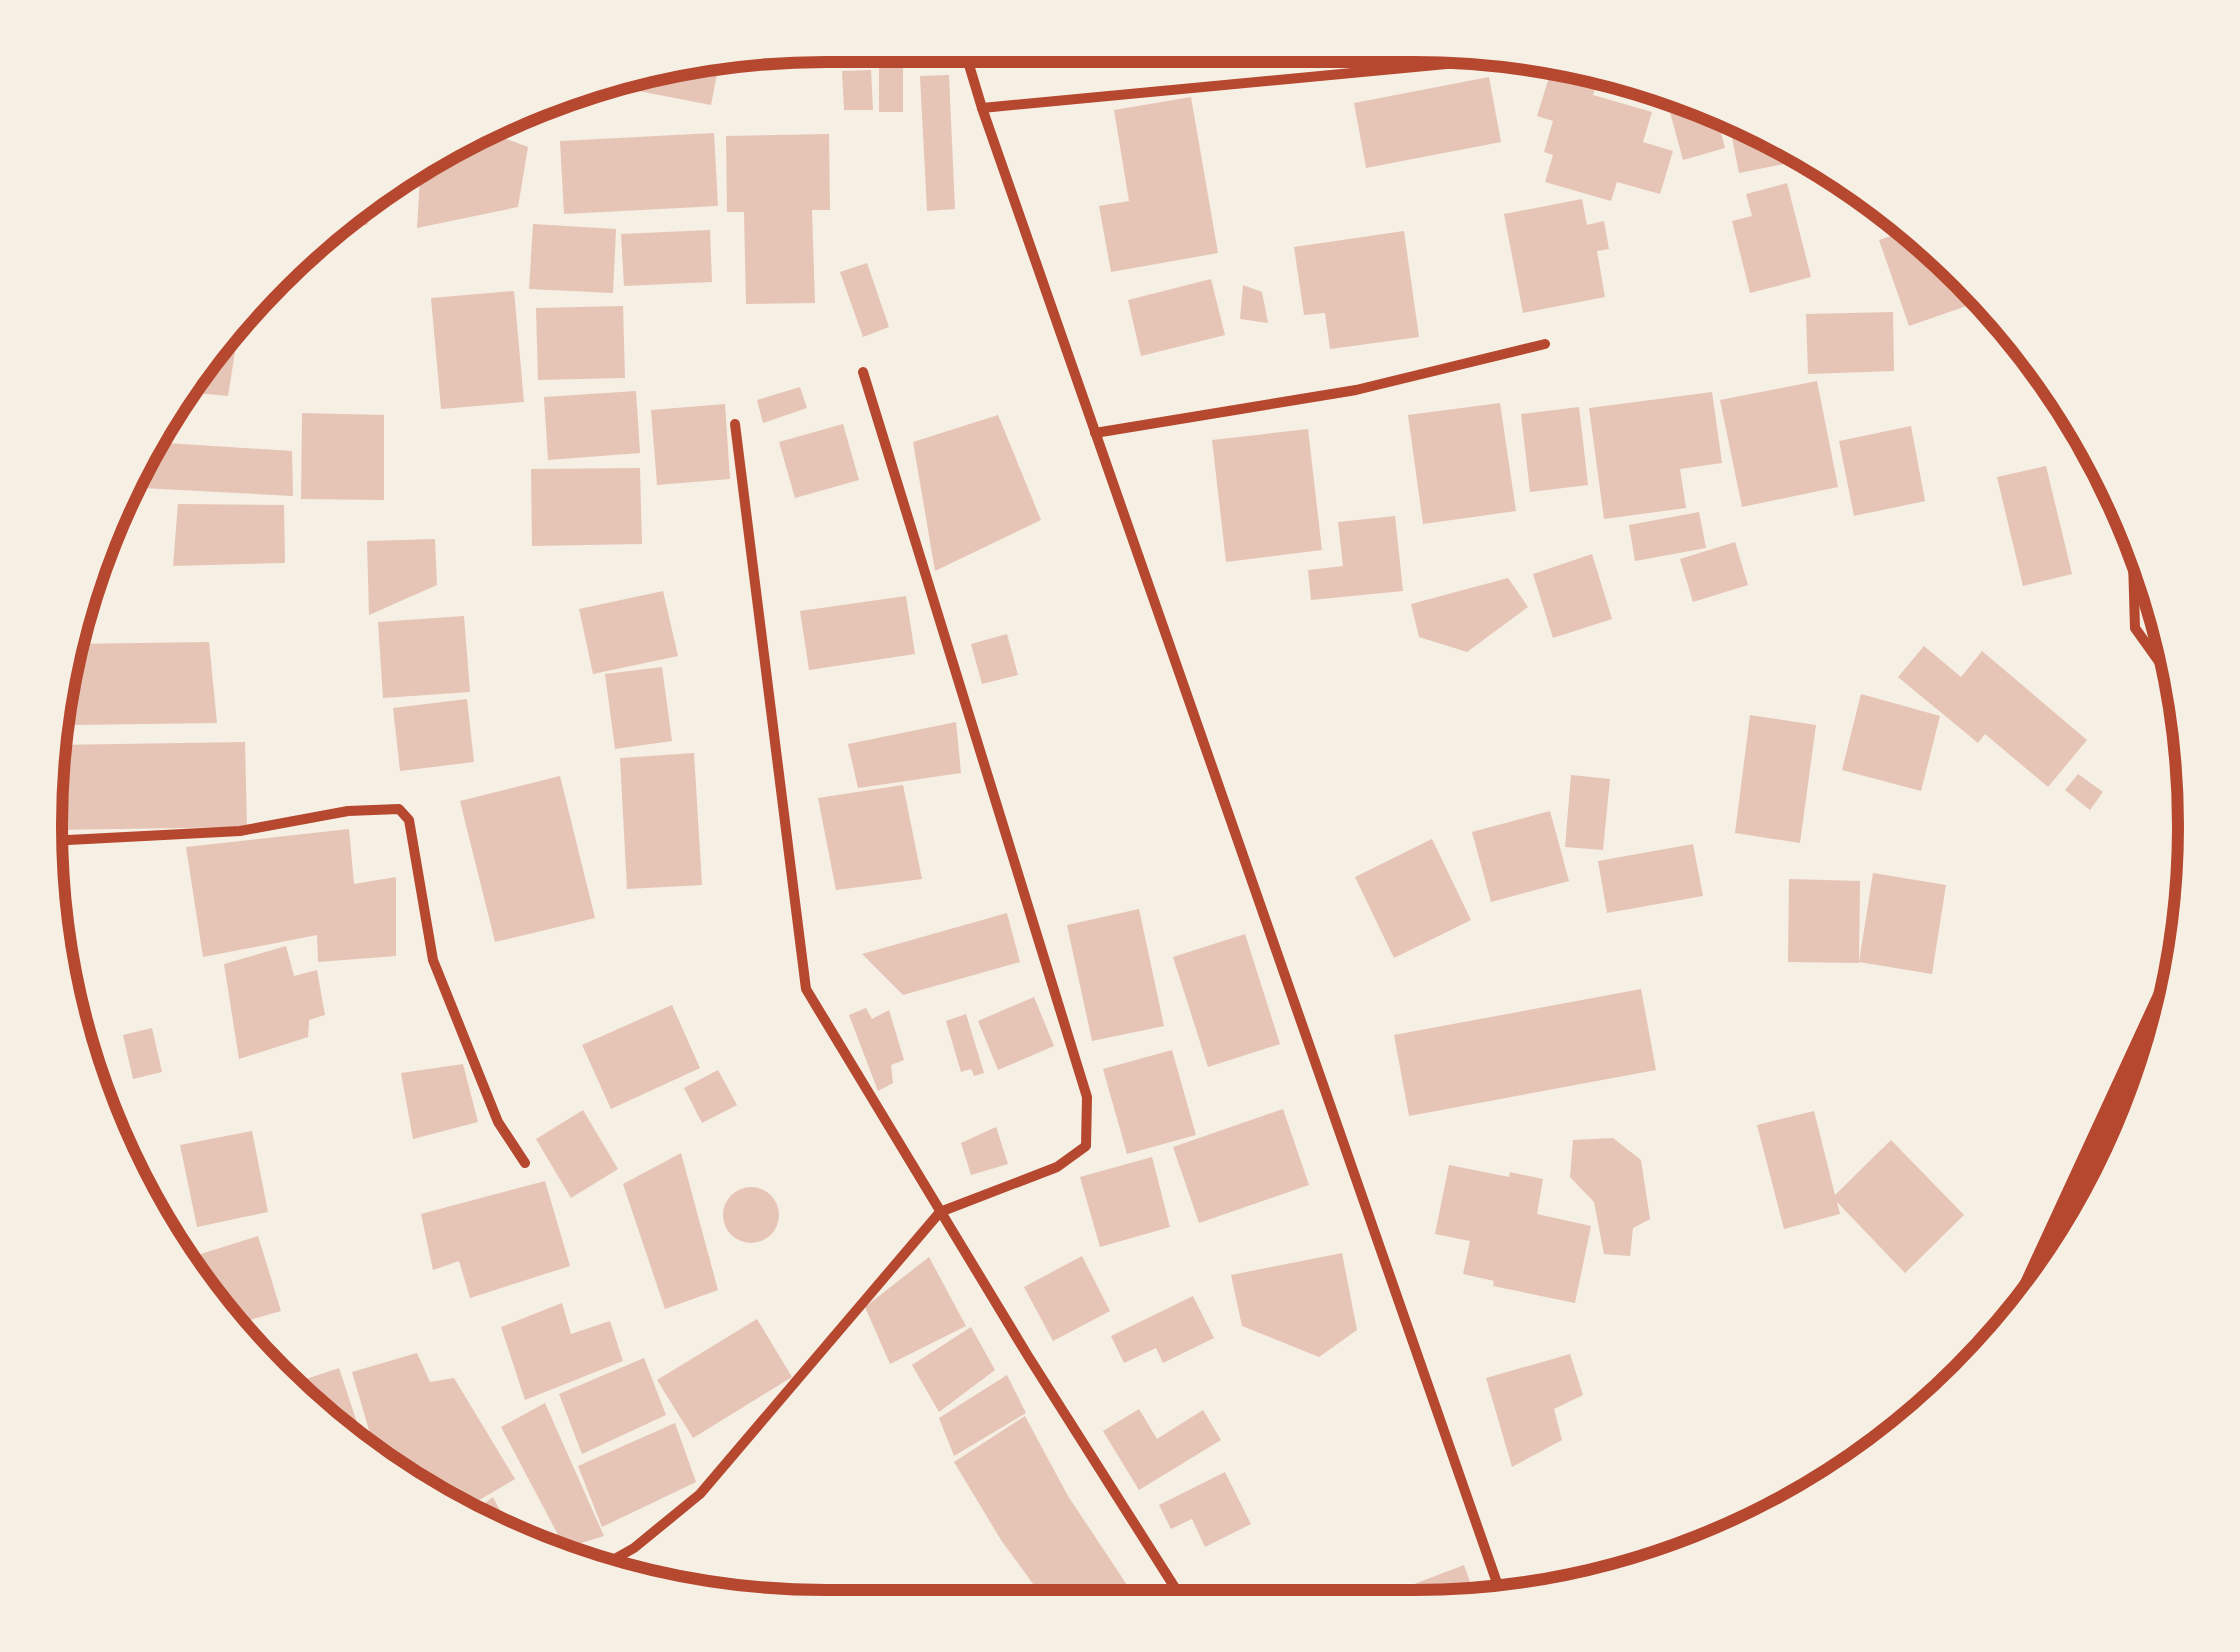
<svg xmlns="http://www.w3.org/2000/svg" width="2240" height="1652" font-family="Inter,sans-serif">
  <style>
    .building { fill: #e6c5b7 }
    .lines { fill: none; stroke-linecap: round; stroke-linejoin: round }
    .minor { stroke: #b5482f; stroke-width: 10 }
    .primary { stroke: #b5482f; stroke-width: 25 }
    .rim { fill: none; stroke: #b5482f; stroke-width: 12 }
  </style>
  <rect width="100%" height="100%" fill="#f6efe4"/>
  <g class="building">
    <polygon points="1168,46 1293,46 1294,53 1170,64"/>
    <polygon points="1458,47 1465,47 1518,56 1461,65"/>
    <polygon points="720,59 711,105 628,89 632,71"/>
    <polygon points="1571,66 1599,74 1593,95 1652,112 1643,142 1673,151 1660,194 1617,182 1611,201 1545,182 1553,155 1544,152 1553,121 1537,116 1551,71 1568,76"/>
    <rect x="879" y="67" width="24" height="45"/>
    <polygon points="871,70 873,110 844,110 842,71"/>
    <polygon points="949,75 955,209 927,211 920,76"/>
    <polygon points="1489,77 1501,142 1366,168 1354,103"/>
    <polygon points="1665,94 1717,117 1725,148 1683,160"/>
    <polygon points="1191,97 1218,253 1111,272 1099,206 1129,201 1114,110"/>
    <polygon points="1729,123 1803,157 1804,160 1739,173"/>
    <polygon points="482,130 528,147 518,207 417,228 421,161 435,150"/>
    <polygon points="714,133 718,206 564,214 560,141"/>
    <polygon points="829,134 830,210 812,210 815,303 746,304 744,212 727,212 726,136"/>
    <polygon points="1787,183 1811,277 1750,293 1732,221 1752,216 1746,194"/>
    <polygon points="1864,192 1881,208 1871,211"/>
    <polygon points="382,194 367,225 343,225 369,204"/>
    <polygon points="1582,199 1587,225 1604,221 1609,249 1597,251 1605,297 1523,313 1504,214"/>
    <polygon points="533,224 616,229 613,293 529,289"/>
    <polygon points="710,230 712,282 624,286 621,234"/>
    <polygon points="1404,231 1419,337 1330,349 1325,313 1304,315 1294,247"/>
    <polygon points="1906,231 1981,301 1909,326 1879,240"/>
    <polygon points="867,263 889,327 863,337 840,272"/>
    <polygon points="1211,279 1225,335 1141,356 1128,300"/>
    <polygon points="1243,285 1262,292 1268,323 1240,319"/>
    <polygon points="514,291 524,402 441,409 431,298"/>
    <polygon points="623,306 625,378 538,380 536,308"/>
    <polygon points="242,308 228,396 185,392 239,311"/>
    <polygon points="1893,312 1894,371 1808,374 1806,314"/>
    <polygon points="1817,381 1838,487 1742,507 1720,400"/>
    <polygon points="800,387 807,408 763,423 757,400"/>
    <polygon points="636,391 640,453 548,460 544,397"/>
    <polygon points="1712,392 1722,463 1680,469 1686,508 1604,519 1589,408"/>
    <polygon points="1500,403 1516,511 1423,524 1408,415"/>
    <polygon points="725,404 730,479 657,485 651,410"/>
    <polygon points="1579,407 1588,485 1530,492 1521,414"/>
    <polygon points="302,413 384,415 384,500 301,499"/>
    <polygon points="998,415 1041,520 935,571 913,442"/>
    <polygon points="843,424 859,480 795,498 779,442"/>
    <polygon points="1911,426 1925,501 1854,516 1839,441"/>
    <polygon points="1308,429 1322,550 1226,562 1212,440"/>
    <polygon points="151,442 292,451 293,496 123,487"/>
    <polygon points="2046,466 2072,574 2023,586 1997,477"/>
    <polygon points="640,468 642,544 532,546 531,469"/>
    <polygon points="178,504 284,505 285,563 173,566"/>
    <polygon points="1699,512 1706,548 1635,561 1629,525"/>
    <polygon points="1395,516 1403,591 1311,600 1308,570 1343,566 1338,522"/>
    <polygon points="435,539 437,585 369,615 367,541"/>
    <polygon points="1735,542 1748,585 1693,602 1680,559"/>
    <polygon points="1592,554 1612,619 1553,638 1533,574"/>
    <polygon points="1508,578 1528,607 1467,652 1419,637 1411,604"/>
    <polygon points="663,591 678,656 593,674 579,609"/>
    <polygon points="906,596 915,654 809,670 800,611"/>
    <polygon points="464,616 470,692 383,698 378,622"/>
    <polygon points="1007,634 1018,675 982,684 971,644"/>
    <polygon points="209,642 217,723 75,725 70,644"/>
    <polygon points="1924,646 1961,677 1982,651 2087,740 2048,787 1985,734 1978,743 1898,677"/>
    <polygon points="662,667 672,741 615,749 605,674"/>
    <polygon points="1861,694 1940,716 1921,791 1842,770"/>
    <polygon points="467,699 474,762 400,771 393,708"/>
    <polygon points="1750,715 1816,725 1800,843 1735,833"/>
    <polygon points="956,722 961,773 858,788 848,744"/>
    <polygon points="245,742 247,827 50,830 55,745"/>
    <polygon points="694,753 702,885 627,889 620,758"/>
    <polygon points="2078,774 2103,792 2090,810 2065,790"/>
    <polygon points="1571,775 1610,779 1603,850 1565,847"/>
    <polygon points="560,776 595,918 495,942 460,801"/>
    <polygon points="903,785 922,879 836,890 818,798"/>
    <polygon points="1550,811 1569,881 1491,902 1472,832"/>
    <polygon points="349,829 354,884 396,877 396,956 318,962 317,935 203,957 186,847"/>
    <polygon points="1432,839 1471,920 1394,958 1355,877"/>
    <polygon points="1693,844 1703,896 1607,913 1598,861"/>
    <polygon points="1873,873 1946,885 1932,974 1859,962"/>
    <polygon points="1789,879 1860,881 1859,963 1788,962"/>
    <polygon points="1139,909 1164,1026 1092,1041 1067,925"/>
    <polygon points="1007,913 1020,962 903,995 862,954"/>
    <polygon points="1245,934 1280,1044 1208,1067 1173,957"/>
    <polygon points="286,946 294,976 317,970 325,1015 309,1020 308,1037 239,1059 224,964"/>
    <polygon points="1641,989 1656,1070 1409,1116 1394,1035"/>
    <polygon points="1034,997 1054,1046 998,1070 978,1021"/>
    <polygon points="672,1005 700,1068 611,1109 582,1045"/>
    <polygon points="866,1008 872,1019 889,1010 904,1060 891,1065 893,1083 878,1091 849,1015"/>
    <polygon points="966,1014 984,1073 974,1076 971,1069 961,1072 946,1021"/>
    <polygon points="152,1028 162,1072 133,1079 123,1035"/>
    <polygon points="1172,1050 1196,1135 1127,1154 1103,1069"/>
    <polygon points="463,1064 478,1122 413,1139 401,1073"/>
    <polygon points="718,1070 737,1105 702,1123 684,1088"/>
    <polygon points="1283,1109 1309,1185 1199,1223 1173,1147"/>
    <polygon points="583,1110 618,1169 571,1198 536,1139"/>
    <polygon points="1814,1111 1835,1195 1891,1140 1964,1215 1905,1273 1837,1202 1840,1214 1784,1229 1757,1125"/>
    <polygon points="996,1127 1008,1164 971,1175 961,1143"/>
    <polygon points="252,1131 268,1212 197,1227 180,1145"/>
    <polygon points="1613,1138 1641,1160 1650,1219 1633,1228 1630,1256 1604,1254 1594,1202 1570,1177 1573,1140"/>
    <polygon points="681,1153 718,1290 665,1309 623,1184"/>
    <polygon points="1152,1157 1170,1227 1100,1247 1080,1177"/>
    <polygon points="1449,1165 1509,1177 1510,1172 1543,1179 1537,1214 1591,1226 1575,1303 1493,1286 1494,1281 1463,1274 1470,1241 1435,1234"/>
    <polygon points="545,1181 570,1266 470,1298 459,1261 433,1270 421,1214"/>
    <circle cx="751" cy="1215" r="28"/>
    <polygon points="258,1236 281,1311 229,1326 206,1301 192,1274 196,1273 191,1257"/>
    <polygon points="1342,1253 1357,1330 1319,1357 1242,1326 1231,1275"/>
    <polygon points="1082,1256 1110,1311 1053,1341 1024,1287"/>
    <polygon points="929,1257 966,1326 890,1364 865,1307"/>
    <polygon points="1193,1296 1214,1338 1163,1363 1156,1348 1124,1363 1111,1336"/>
    <polygon points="562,1303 571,1334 610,1321 623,1361 525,1400 501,1327"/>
    <polygon points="757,1319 792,1377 693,1438 657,1380"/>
    <polygon points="971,1327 995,1370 939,1412 912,1365"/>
    <polygon points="417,1353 430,1382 454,1378 515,1479 459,1512 436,1503 378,1461 352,1372"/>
    <polygon points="1570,1354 1583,1395 1554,1409 1562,1440 1512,1467 1486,1378"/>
    <polygon points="644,1358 666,1415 582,1454 559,1394"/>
    <polygon points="339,1368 367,1453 311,1414 285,1386"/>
    <polygon points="1007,1375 1026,1413 954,1456 939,1418"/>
    <polygon points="545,1403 604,1536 565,1548 501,1427"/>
    <polygon points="1139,1409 1157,1439 1203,1410 1221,1440 1139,1490 1103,1431"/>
    <polygon points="1025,1416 1068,1496 1139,1603 1047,1603 1001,1540 954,1462"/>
    <polygon points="675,1423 696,1482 602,1527 578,1466"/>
    <polygon points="1225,1472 1251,1524 1205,1547 1192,1519 1171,1529 1159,1505"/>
    <polygon points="493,1497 513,1535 468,1516"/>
    <polygon points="1605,1562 1611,1575 1551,1591 1550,1587"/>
    <polygon points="1464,1565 1477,1601 1382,1601 1380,1597"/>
  </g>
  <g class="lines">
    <g class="minor">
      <polyline points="963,45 982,108 1503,1600"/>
      <polyline points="982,108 1457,63"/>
      <polyline points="735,424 806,989 1028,1356 1184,1602"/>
      <polyline points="1095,433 1356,390 1545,344"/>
      <polyline points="2132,527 2135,628 2180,691"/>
      <polyline points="49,841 240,831 348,811 399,809 409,820 433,960 498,1122 525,1163"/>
      <polyline points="597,1569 634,1548 700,1494 940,1212 1057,1167 1086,1146 1087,1097 863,372"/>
    </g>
    <polyline class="primary" points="1993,1349 2023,1305 2180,965"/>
  </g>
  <path d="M0 0H2240V1652H0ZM826 62H1414A764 764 0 0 1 2178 826V826A764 764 0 0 1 1414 1590H826A764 764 0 0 1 62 826V826A764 764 0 0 1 826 62Z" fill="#f6efe4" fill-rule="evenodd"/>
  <path class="rim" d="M826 62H1414A764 764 0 0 1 2178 826V826A764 764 0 0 1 1414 1590H826A764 764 0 0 1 62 826V826A764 764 0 0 1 826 62Z"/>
</svg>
